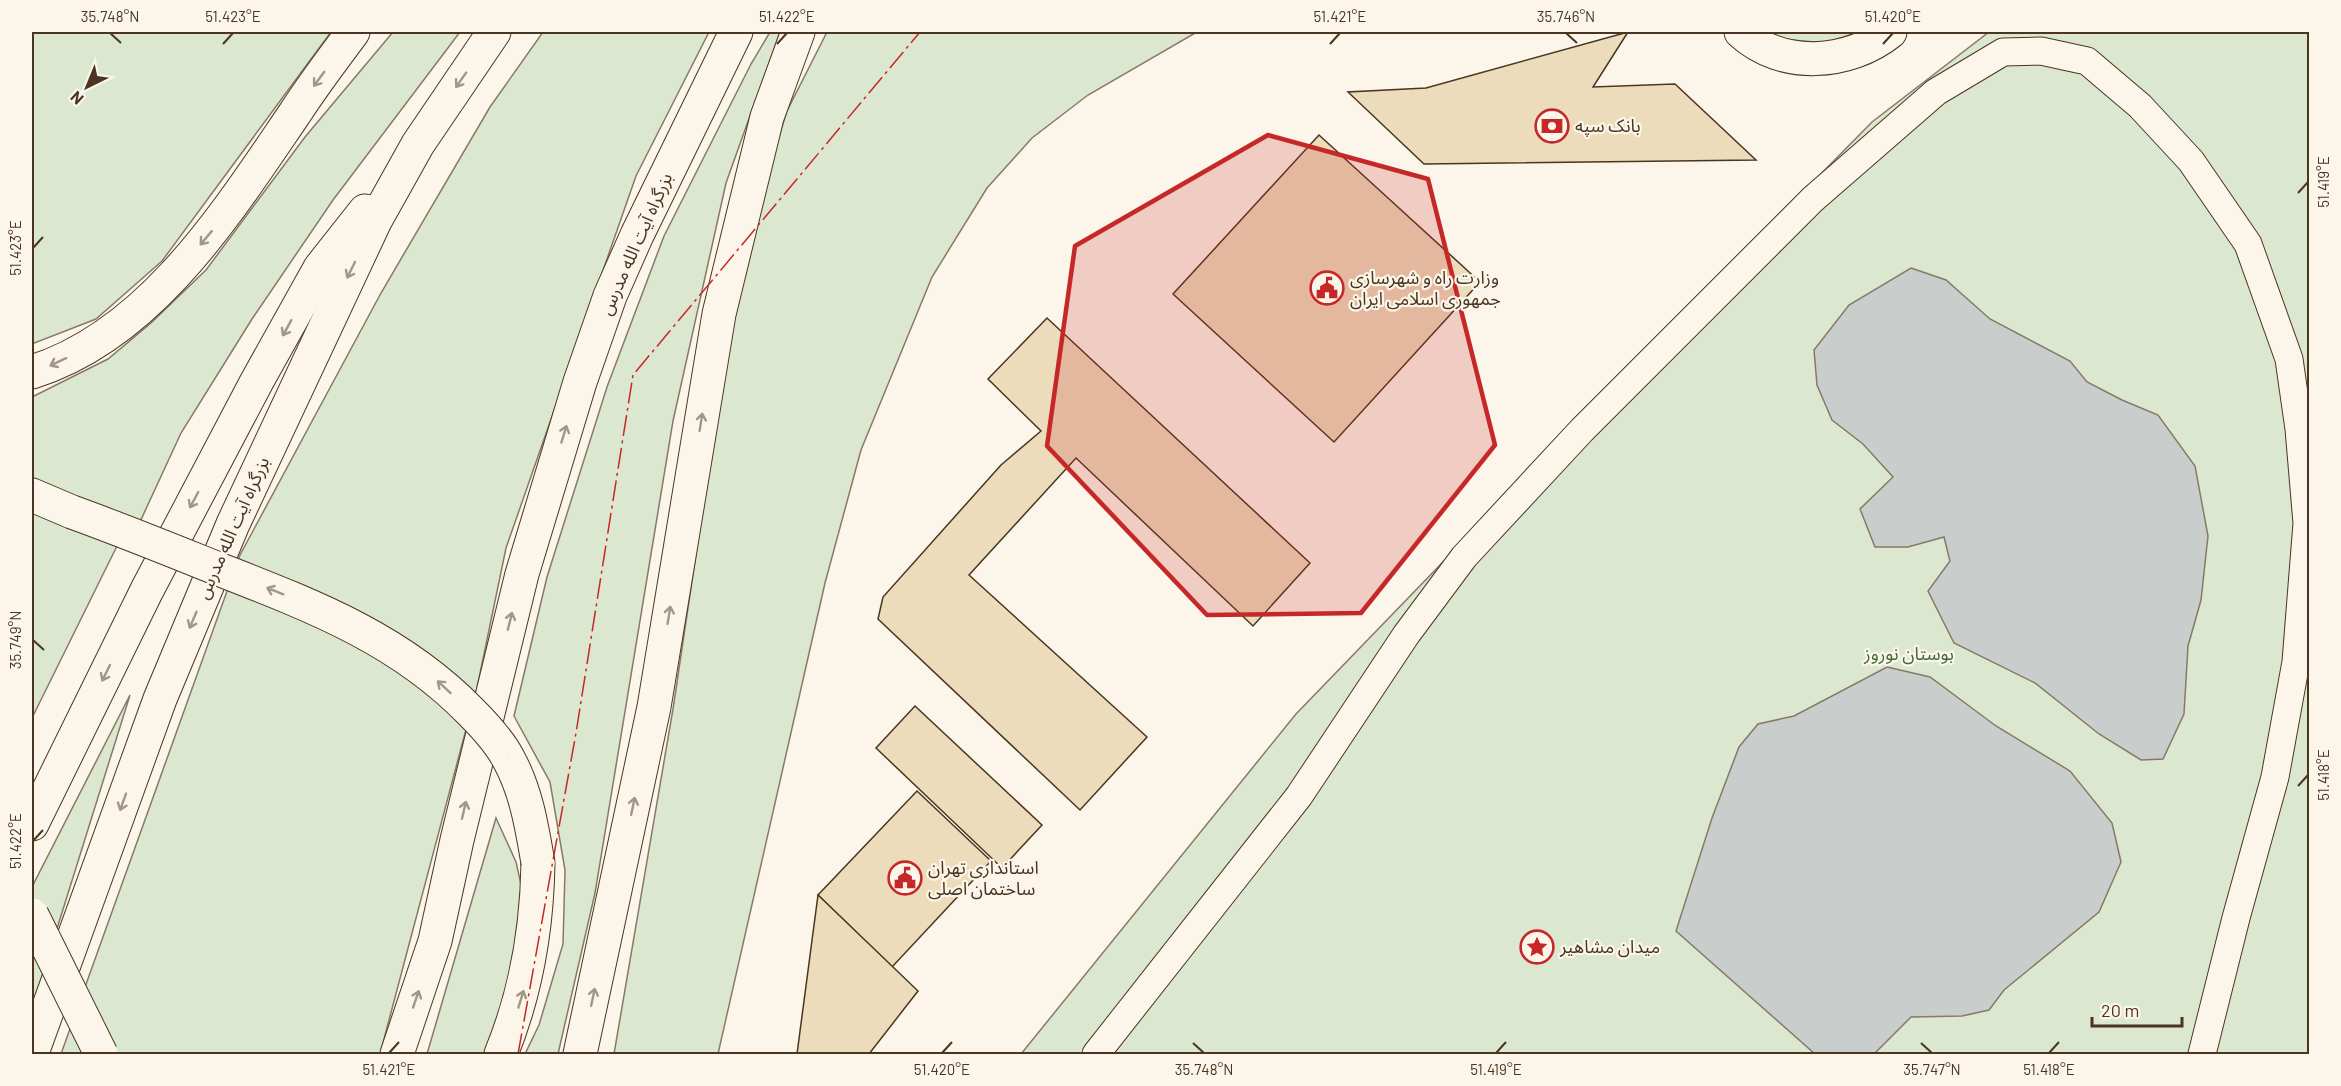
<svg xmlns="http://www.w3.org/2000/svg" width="2341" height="1086" font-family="Barlow,'Noto Sans Arabic',sans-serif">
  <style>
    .green { fill: #dce7d0; stroke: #887966; stroke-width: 1.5 }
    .water { fill: #c9cecd; stroke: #887966; stroke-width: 1.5 }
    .building { fill: #ecdcbc; stroke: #4a3520; stroke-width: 1.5 }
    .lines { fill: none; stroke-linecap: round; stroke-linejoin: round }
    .street-casing { stroke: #4a3520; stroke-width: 29 }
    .secondary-casing { stroke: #4a3520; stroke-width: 35 }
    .highway-casing { stroke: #4a3520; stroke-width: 35 }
    .street { stroke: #fbf6e9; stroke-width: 27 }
    .secondary { stroke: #fbf6e9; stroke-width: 33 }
    .highway { stroke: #fbf6e9; stroke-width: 33 }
    .highway-bridge-casing { stroke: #4a3520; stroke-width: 35; stroke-linecap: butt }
    .highway-bridge { stroke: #fbf6e9; stroke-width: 33 }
    .power { stroke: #c62828; stroke-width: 1.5; stroke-dasharray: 21 4.5 3 4.5; stroke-linecap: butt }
    .oneway { stroke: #a29684 }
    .marked { fill: #c62828; fill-opacity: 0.2; stroke: #c62828; stroke-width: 4.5; stroke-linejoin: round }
    .ticks { fill: none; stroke: #4a3520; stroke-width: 2 }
    .labels { text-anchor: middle; stroke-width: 4.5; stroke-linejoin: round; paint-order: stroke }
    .poi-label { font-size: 18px; fill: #4a3520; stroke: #fbf6e9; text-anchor: start }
    .street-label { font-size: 18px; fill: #4a3520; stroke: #fbf6e9 }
    .park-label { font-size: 18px; fill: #436837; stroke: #fbf6e9 }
    .neatline { fill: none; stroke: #4a3520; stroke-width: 2 }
    .ticks-label { font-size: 15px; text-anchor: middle; fill: #4a3520 }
  </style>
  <rect width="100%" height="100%" fill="#fbf6e9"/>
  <g class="green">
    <polygon points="32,32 331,32 162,261 96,319 32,344"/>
    <polygon points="393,32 460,32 333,200 252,319 181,433 139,524 32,480 32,397 108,359 151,323 206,270 305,137"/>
    <polygon points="543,32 709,32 636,176 506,548 477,688 380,1054 61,1054 240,555 381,293 490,107"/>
    <polygon points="770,32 780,32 726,183 673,421 595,893 558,1054 525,1054 539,1025 563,944 565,870 550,782 514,716 547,577 607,387 664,236 751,64"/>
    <polygon points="827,32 1197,32 1088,95 1032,138 987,188 932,277 861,450 825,583 718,1054 614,1054 673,709 729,332 771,162 787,111"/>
    <polygon points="1771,32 1859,32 1825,43 1781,39"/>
    <polygon points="1989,32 2309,32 2309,1054 1021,1054 1296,714 1645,353 1872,122"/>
    <polygon points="32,507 119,542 32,718"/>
    <polygon points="130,695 35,999 32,1008 32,887"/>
    <polygon points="496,818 516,862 523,893 517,964 488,1054 427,1054"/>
  </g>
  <g class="water">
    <polygon points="1911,268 1946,280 1990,319 2070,361 2087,382 2122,400 2158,415 2195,466 2208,536 2201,600 2188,646 2184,714 2163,759 2141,760 2099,734 2035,683 1954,643 1928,591 1950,561 1944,537 1908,547 1875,547 1860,509 1893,477 1863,444 1832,420 1817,385 1814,350 1849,305"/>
    <polygon points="1887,667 1930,677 1996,726 2070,771 2112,823 2121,862 2099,912 2004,990 1989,1010 1962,1016 1911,1017 1874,1054 1815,1054 1676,931 1712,818 1739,747 1758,724 1794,716"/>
  </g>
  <g class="building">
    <polygon points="1628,32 1593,87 1675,84 1756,160 1424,164 1348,92 1426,88"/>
    <polygon points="1319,135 1480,282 1334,442 1173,294"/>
    <polygon points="1047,318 1310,563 1253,626 1076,458 969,575 1147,737 1080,810 878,619 883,597 1001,465 1041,431 988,379"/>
    <polygon points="915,706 1042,825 1002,868 876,748"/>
    <polygon points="917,791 991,861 892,967 818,895"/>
    <polygon points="818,895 918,991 869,1054 797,1054"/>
  </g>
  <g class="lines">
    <defs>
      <polyline id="street" points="1096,1054 1299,796 1406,635 1464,557 1582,430 1813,199 1936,92 2003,52 2041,51 2087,61 2140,106 2191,161 2248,244 2289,359 2299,429 2307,523 2296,662 2275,777 2236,918 2202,1054"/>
      <path id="secondary" d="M1741,32c41,38 108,33 149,0"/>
      <g id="highway">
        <path d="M32,372c119,-37 196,-161 263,-259 18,-28 38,-54 58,-81"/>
        <polyline points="32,495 72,512"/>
        <polyline points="32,824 147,590 257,381 320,268 365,211"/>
        <polyline points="32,1053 160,699 233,524 375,221 418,144 494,32"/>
        <polyline points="397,1054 435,941 457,840 522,574 580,382 610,296 637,235 736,32"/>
        <path d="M501,1054c25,-61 36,-125 37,-191"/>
        <polyline points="580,1054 654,707 719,314 767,117 798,32"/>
      </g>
    </defs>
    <use href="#street" class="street-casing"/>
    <use href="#secondary" class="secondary-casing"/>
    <use href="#highway" class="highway-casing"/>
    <use href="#street" class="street"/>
    <use href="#secondary" class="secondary"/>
    <use href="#highway" class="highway"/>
    <defs>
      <g id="highway-bridge">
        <path d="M72,512c50,18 99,38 149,58 92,36 179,69 250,142 14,14 28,29 37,46 18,32 24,69 30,105"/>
        <polyline points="32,915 101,1054"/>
      </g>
    </defs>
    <use href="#highway-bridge" class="highway-bridge-casing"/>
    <use href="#highway-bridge" class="highway-bridge"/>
    <polyline class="power" points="518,1054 576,733 633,375 920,32"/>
  </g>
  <defs><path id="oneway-shaft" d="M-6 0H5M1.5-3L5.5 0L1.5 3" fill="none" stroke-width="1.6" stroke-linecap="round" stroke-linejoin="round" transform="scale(1.5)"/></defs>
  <g class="oneway">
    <use href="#oneway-shaft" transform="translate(319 79) rotate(126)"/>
    <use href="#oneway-shaft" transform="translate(461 80) rotate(125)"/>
    <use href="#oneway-shaft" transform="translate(206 238) rotate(130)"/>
    <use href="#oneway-shaft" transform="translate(351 270) rotate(116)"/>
    <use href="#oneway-shaft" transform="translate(287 328) rotate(119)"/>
    <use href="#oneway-shaft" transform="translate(58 362) rotate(155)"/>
    <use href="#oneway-shaft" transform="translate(701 422) rotate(-81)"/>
    <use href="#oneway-shaft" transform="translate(564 434) rotate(-73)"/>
    <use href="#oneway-shaft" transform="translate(194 500) rotate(118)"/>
    <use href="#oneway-shaft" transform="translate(275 591) rotate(-158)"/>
    <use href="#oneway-shaft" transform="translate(669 615) rotate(-81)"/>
    <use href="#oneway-shaft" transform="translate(193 620) rotate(113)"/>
    <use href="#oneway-shaft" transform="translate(510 621) rotate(-76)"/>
    <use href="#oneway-shaft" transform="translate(106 673) rotate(116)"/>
    <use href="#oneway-shaft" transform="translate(444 687) rotate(-138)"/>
    <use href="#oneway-shaft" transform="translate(123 802) rotate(110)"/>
    <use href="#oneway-shaft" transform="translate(633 806) rotate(-78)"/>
    <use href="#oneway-shaft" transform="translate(464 810) rotate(-77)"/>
    <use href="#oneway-shaft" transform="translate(593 997) rotate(-78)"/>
    <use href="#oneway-shaft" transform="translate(416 999) rotate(-71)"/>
    <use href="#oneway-shaft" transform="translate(521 999) rotate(-73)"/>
  </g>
  <path class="marked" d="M1268,135l160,44 67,266 -134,168 -154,2 -160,-169 28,-200z"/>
  <path class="ticks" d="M110,33l11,10M1566,33l11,10M223,44l10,-11M777,44l10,-11M1330,44l10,-11M1883,44l10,-11M2298,193l10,-11M33,248l10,-11M33,640l11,10M2298,786l10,-11M33,841l10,-11M1193,1043l11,10M1921,1043l11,10M389,1053l10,-11M942,1053l10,-11M1496,1053l10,-11M2049,1053l10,-11"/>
  <defs>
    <symbol id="bank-ring" viewBox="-11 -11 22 22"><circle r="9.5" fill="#fbf6e9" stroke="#c62828" stroke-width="1.5"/><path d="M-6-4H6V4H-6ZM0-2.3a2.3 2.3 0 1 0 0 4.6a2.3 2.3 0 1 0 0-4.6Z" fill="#c62828"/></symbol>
    <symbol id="civic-ring" viewBox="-11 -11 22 22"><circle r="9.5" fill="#fbf6e9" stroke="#c62828" stroke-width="1.5"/><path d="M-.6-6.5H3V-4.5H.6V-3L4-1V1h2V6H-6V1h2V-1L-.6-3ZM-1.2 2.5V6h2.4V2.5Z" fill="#c62828"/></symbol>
    <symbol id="sight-ring" viewBox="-11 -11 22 22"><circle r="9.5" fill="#fbf6e9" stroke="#c62828" stroke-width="1.5"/><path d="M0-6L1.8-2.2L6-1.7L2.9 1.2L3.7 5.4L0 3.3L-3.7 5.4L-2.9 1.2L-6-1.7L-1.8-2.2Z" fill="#c62828"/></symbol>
  </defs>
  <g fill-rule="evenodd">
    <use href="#bank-ring" x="1533" y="107" width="38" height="38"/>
    <use href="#civic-ring" x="1308" y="269" width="38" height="38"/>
    <use href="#civic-ring" x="886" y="859" width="38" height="38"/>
    <use href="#sight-ring" x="1518" y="928" width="38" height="38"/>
  </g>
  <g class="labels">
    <g class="poi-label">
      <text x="1575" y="132">بانک سپه</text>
      <text x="1350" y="284">وزارت راه و شهرسازی<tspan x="1350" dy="21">جمهوری اسلامی ایران</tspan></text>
      <text x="928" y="874">استانداری تهران<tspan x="928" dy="21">ساختمان اصلی</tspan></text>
      <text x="1560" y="953">میدان مشاهیر</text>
    </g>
    <g class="street-label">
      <text transform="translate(636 244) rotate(-66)" y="6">بزرگراه آیت الله مدرس</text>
      <text transform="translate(233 528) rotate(-66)" y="6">بزرگراه آیت الله مدرس</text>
    </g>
    <g class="park-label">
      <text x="1909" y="660">بوستان نوروز</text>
    </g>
  </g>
  <rect width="2341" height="1086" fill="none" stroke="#fbf6e9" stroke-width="66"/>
  <g transform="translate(87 87) rotate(223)" stroke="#fbf6e9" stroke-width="4.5" paint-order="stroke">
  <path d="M0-4.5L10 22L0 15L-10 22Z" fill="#4a3520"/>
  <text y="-9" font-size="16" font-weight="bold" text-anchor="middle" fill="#4a3520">N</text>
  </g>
  <path d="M2092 1017v9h90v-9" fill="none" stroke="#4a3520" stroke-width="3"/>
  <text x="2101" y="1017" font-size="18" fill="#4a3520" stroke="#fbf6e9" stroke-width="4.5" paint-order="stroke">20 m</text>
  <rect x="33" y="33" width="2275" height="1020" class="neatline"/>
  <g class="ticks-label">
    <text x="110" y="22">35.748°N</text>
    <text x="233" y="22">51.423°E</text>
    <text x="787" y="22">51.422°E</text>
    <text x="1340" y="22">51.421°E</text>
    <text x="1566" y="22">35.746°N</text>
    <text x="1893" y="22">51.420°E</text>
    <text transform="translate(2324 182) rotate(-90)" y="5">51.419°E</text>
    <text transform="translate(16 248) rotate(-90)" y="5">51.423°E</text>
    <text transform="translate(16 640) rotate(-90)" y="5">35.749°N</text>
    <text transform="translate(2324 775) rotate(-90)" y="5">51.418°E</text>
    <text transform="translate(16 841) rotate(-90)" y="5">51.422°E</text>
    <text x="389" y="1075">51.421°E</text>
    <text x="942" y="1075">51.420°E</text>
    <text x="1204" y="1075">35.748°N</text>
    <text x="1496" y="1075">51.419°E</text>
    <text x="1932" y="1075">35.747°N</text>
    <text x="2049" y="1075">51.418°E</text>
  </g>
</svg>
